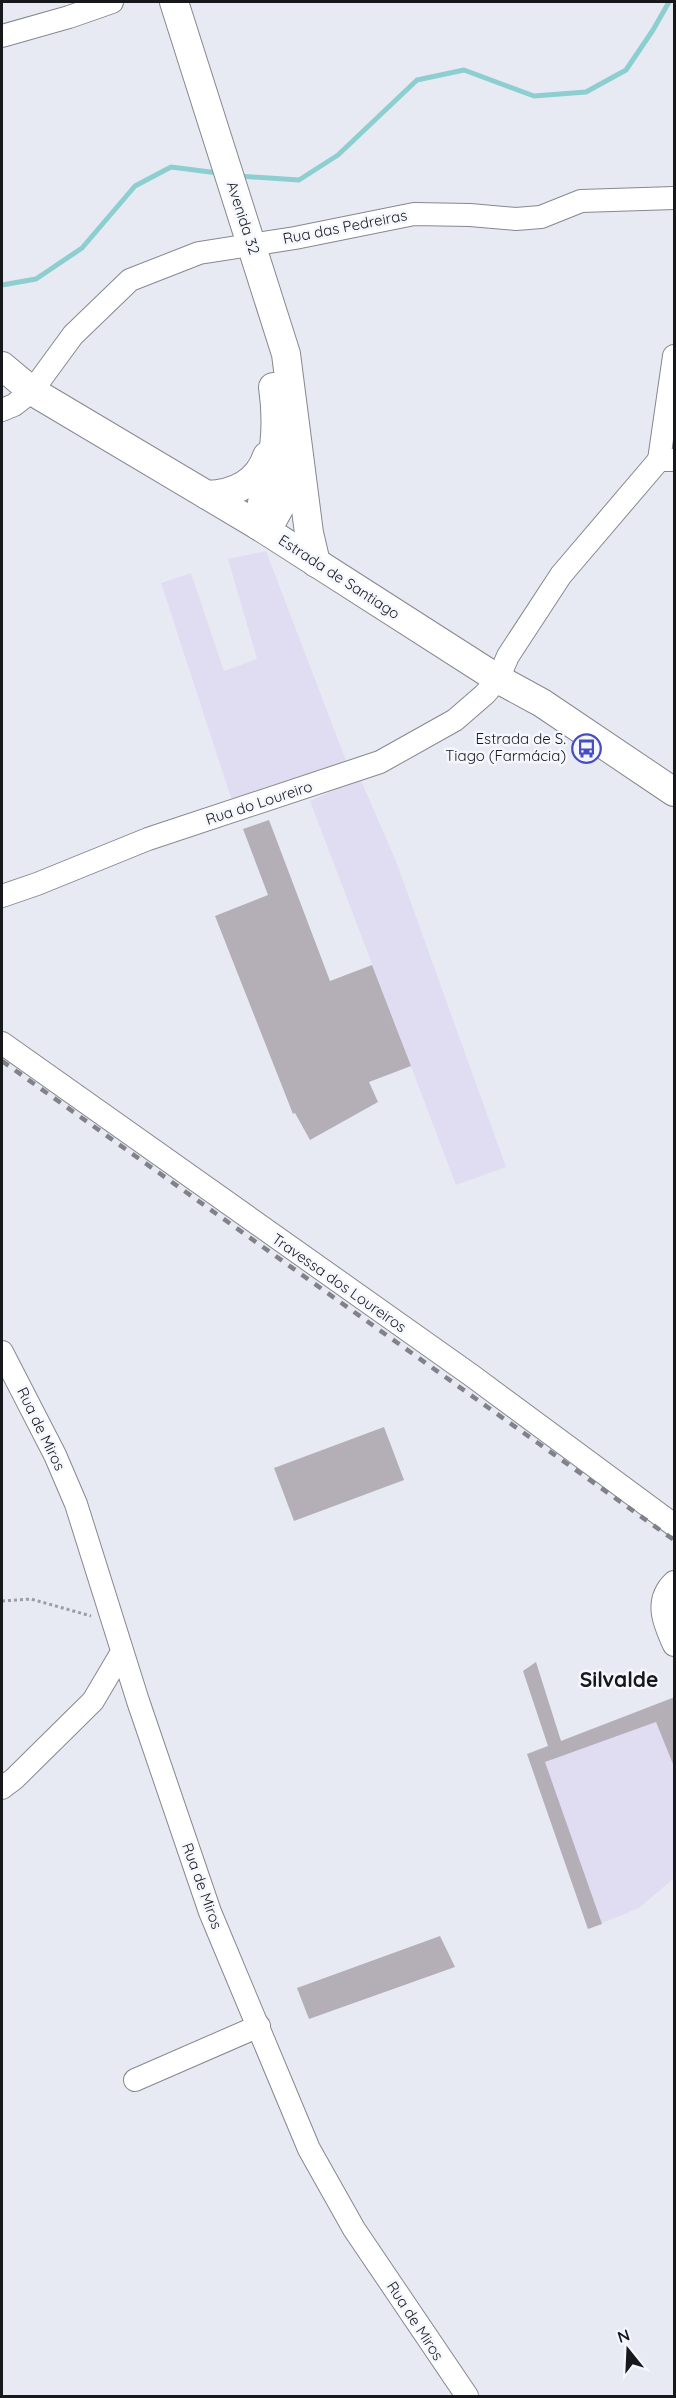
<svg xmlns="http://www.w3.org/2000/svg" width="676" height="2398" font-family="Quicksand,sans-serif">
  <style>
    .industrial { fill: #e0ddf3 }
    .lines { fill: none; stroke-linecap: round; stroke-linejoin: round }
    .stream { stroke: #8dcfd0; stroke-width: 5 }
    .building { fill: #b4afb7 }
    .minor-casing { stroke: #868890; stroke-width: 24 }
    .major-casing { stroke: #868890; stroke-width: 30 }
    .path { stroke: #9b9da4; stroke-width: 3; stroke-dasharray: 3 3; stroke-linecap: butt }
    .minor { stroke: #fff; stroke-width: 22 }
    .major { stroke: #fff; stroke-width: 28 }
    .rail { stroke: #818289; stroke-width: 4.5; stroke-dasharray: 8 8; stroke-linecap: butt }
    .labels { text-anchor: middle; stroke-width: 5; stroke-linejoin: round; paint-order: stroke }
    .street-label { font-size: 15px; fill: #17181b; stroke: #f5f7fe }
    .poi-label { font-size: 15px; fill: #17181b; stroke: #f5f7fe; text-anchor: end }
    .district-label { font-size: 21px; font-weight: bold; fill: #17181b; stroke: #f5f7fe }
  </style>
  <rect width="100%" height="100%" fill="#e8eaf3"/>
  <g class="industrial">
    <polygon points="266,551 347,763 233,804 161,583 191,573 224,671 257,659 228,559"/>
    <polygon points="360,778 396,861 506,1167 456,1185 310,801"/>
    <polygon points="674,1697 674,1878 639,1908 588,1929 527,1754"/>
  </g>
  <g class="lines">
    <g class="stream">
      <polyline points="239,176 299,180 338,155 417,80 464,70 534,96 586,92 626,70 653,30 669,2"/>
      <polyline points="2,285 36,279 82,248 135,186 171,167 218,173"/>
    </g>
  </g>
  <g class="building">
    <polygon points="269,820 330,981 372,965 411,1066 369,1082 378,1102 310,1140 295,1113 293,1114 215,916 268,895 243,829"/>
    <polygon points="384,1427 404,1480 294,1521 274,1468"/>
    <polygon points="536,1662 561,1741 675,1697 675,1769 656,1722 545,1762 602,1924 588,1929 527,1754 548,1746 523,1671"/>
    <polygon points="440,1936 455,1967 309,2019 297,1988"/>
  </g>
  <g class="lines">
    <defs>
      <g id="minor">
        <polyline points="2,36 69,17 112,2"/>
        <polyline points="2,410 14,405 32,391 73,335 130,280 199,253 295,238 414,214 470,215 516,219 541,217 581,201 674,198"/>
        <polyline points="659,460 674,356"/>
        <polyline points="2,896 37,884 148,839 380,762 455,720 485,694 498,679 508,656 561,575 659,460 674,460"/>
        <polyline points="2,1043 471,1375 674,1525"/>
        <polyline points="2,1352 55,1455 76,1504 138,1701 210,1912 309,2149 354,2229 467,2396"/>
        <path d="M674,1582c-20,19 -10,41 0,63"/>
        <polyline points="2,1788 14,1779 93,1701 122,1652"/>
        <polyline points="135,2080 259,2026"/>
      </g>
      <g id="major">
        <polyline points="174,2 286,354 309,533 316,563"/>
        <polyline points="2,366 32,391 259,526 498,679 542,703 674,792"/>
        <path d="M207,495c27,-1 51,-12 60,-39"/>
        <path d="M259,526c0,-20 7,-36 11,-55 6,-27 7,-57 3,-84"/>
        <polyline points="259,526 272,521 282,503 292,458"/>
      </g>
    </defs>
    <use href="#minor" class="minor-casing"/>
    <use href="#major" class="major-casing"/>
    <polyline class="path" points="2,1601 31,1599 91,1616"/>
    <use href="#minor" class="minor"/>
    <use href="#major" class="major"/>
    <polyline class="rail" points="2,1061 674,1540"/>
  </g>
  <defs>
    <symbol id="bus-ring" viewBox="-11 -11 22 22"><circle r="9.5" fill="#f5f7fe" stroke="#464dc2" stroke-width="1.5"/><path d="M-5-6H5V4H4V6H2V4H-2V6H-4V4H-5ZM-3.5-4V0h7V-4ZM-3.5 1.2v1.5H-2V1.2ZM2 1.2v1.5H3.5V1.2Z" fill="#464dc2"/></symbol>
  </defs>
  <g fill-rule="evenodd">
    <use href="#bus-ring" x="570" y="732" width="33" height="33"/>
  </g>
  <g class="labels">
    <g class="street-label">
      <text transform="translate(243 218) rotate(72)" y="5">Avenida 32</text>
      <text transform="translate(345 227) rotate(-11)" y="5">Rua das Pedreiras</text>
      <text transform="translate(339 577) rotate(33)" y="5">Estrada de Santiago</text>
      <text transform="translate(259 803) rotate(-18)" y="5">Rua do Loureiro</text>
      <text transform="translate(339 1283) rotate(35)" y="5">Travessa dos Loureiros</text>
      <text transform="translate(41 1429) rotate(64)" y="5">Rua de Miros</text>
      <text transform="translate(202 1886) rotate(70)" y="5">Rua de Miros</text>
      <text transform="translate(415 2321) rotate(57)" y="5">Rua de Miros</text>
    </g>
    <g class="poi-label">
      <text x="566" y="744">Estrada de S.<tspan x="566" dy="17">Tiago (Farmácia)</tspan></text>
    </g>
    <g class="district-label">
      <text x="619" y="1687">Silvalde</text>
    </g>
  </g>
  <rect width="676" height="2398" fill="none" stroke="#17181b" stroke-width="6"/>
  <g transform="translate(628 2350) rotate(342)" stroke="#f5f7fe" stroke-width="4.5" paint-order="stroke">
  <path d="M0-4.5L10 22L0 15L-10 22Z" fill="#17181b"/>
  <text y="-9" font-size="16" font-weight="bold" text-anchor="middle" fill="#17181b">N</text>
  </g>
</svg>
